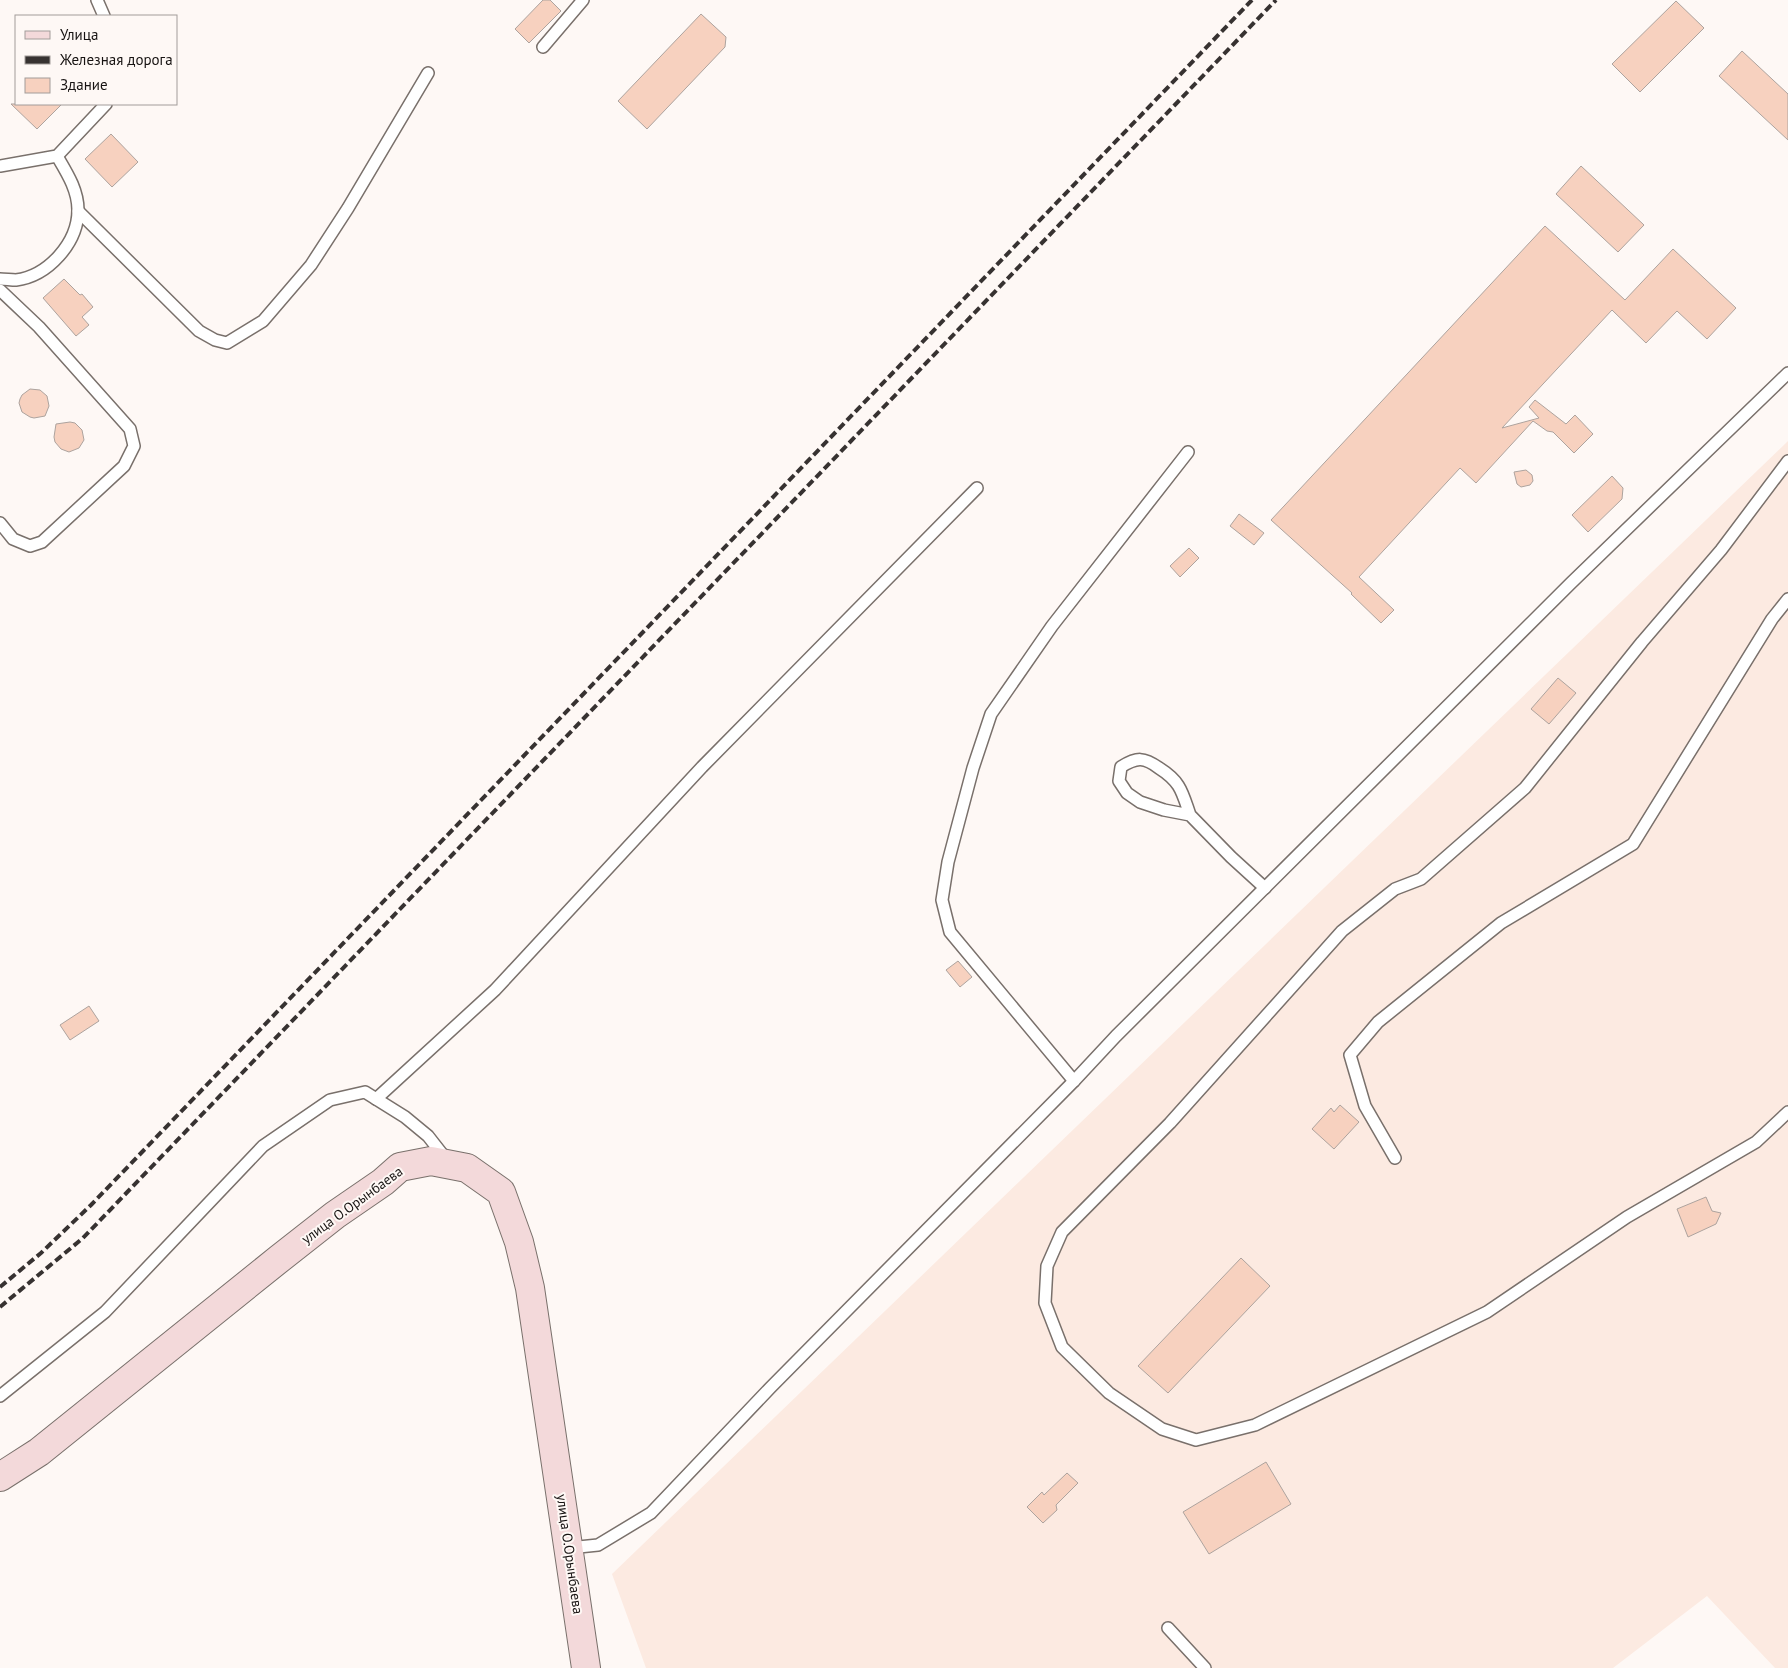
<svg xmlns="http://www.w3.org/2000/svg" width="1788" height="1668" font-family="'PT Sans',sans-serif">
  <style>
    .built { fill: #fceae1 }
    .building { fill: #f7d1bf; stroke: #ada39e }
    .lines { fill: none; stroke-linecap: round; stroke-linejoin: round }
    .lane-casing { stroke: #79706b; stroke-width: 14 }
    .secondary-casing { stroke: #79706b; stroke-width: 30 }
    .lane { stroke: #fff; stroke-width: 11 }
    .secondary { stroke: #f3d9da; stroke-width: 28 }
    .rail { stroke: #373231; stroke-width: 4; stroke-dasharray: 8 4; stroke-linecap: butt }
    .labels { text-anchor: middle; stroke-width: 4; stroke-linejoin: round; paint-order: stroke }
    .street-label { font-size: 14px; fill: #171312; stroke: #fef8f5 }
  </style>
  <rect width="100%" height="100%" fill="#fef8f5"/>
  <polygon class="built" points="1788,441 1788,1668 1775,1668 1707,1596 1613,1668 646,1668 612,1574"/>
  <g class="building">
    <polygon points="543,0 550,0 561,11 529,43 515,29"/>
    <polygon points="1676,1 1704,28 1640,92 1612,64"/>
    <polygon points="701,14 726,37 725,47 647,129 618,101"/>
    <polygon points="1742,51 1788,94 1788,140 1719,76"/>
    <polygon points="11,104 62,104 37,129"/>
    <polygon points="111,134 138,162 112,187 85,159"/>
    <polygon points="1581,166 1644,225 1618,252 1556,194"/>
    <polygon points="1545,226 1625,300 1673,249 1736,308 1707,339 1677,311 1646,343 1612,310 1502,428 1539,418 1529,407 1535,400 1566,424 1575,415 1593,434 1574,453 1553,432 1547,431 1533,421 1476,483 1460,468 1359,577 1394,610 1381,623 1351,594 1352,593 1271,520"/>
    <polygon points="64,279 80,295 82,294 93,307 82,317 89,325 76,336 43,298"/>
    <polygon points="30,389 40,390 47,396 49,406 45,416 34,418 30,417 22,412 19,403 20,399 22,395"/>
    <polygon points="70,422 75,423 82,430 84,440 79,448 69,452 61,449 55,442 54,437 56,424"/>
    <polygon points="1526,470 1532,475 1533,481 1530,485 1521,487 1517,484 1514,472"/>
    <polygon points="1612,476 1623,488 1622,499 1588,532 1572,515"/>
    <polygon points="1239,514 1264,533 1254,545 1230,526"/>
    <polygon points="1189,548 1199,558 1180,577 1170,566"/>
    <polygon points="1558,678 1576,693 1549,724 1531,709"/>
    <polygon points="958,961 972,977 960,987 946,970"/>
    <polygon points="89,1006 99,1021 70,1040 60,1025"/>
    <polygon points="1340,1105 1359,1122 1334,1149 1312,1129 1331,1108 1334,1112"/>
    <polygon points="1706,1197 1712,1211 1721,1213 1716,1224 1688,1237 1677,1209"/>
    <polygon points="1241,1258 1270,1286 1168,1393 1138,1366"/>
    <polygon points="1266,1462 1291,1504 1209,1554 1183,1512"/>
    <polygon points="1067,1473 1078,1483 1056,1505 1057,1510 1043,1523 1027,1507 1042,1492 1044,1495"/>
  </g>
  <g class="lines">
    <defs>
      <g id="lane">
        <polyline points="97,0 104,16"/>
        <polyline points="543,47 583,0"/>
        <polyline points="0,166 57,156 106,104"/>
        <polyline points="78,211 199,331 215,340 227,343 263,321 311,265 348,208 428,73"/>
        <path d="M0,279c5,0 11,1 16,1 32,-4 62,-37 62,-70 0,-20 -11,-37 -21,-54"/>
        <polyline points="0,290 39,327 130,429 134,446 124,466 42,542 30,546 13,539 0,523"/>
        <polyline points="1788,461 1721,550 1642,642 1525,788 1421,879 1395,889 1342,931 1170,1123 1062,1232 1047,1266 1045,1303 1062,1347 1109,1393 1162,1429 1196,1440 1255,1425 1487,1312 1627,1217 1756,1142 1788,1112"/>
        <path d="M1190,815c-8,-23 -9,-33 -31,-47 -15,-11 -22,-11 -38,-1l-2,14 8,12 13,9 24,8 26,5 41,42 34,31"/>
        <polyline points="1074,1081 950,932 942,900 948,862 973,768 991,714 1052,626 1188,452"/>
        <polyline points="376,1099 495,990 702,767 977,488"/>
        <polyline points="1395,1158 1365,1106 1350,1055 1378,1022 1501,923 1633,844 1772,619 1788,599"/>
        <polyline points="0,1396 105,1312 263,1146 330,1100 365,1092 405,1117 428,1136 446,1159"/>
        <polyline points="569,1548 598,1545 651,1513 771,1387 1074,1081 1116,1036 1571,583 1788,373"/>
        <polyline points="1168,1628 1205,1668"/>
      </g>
      <polyline id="secondary" points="0,1477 39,1452 279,1259 335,1215 383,1182 400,1167 431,1161 467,1168 501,1192 519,1242 530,1288 586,1668"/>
    </defs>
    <use href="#lane" class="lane-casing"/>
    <use href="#secondary" class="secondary-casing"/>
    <use href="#lane" class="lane"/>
    <use href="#secondary" class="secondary"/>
    <g class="rail">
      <polyline points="0,1287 41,1253 91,1205 1252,0"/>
      <polyline points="0,1307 83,1238 1276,0"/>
    </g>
  </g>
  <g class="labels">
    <g class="street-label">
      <text transform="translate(352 1205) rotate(-36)" y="5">улица О.Орынбаева</text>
      <text transform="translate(570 1554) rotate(82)" y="5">улица О.Орынбаева</text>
    </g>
  </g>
  <rect x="15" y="15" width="162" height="90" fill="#fef8f5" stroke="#a29c9a"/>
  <rect x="25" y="31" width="25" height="8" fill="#f3d9da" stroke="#a29c9a"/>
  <text x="60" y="40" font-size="15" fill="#171312">Улица</text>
  <rect x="25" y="56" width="25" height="8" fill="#373231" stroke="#a29c9a"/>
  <text x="60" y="65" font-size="15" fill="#171312">Железная дорога</text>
  <rect x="25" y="78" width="25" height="15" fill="#f7d1bf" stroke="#a29c9a"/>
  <text x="60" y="90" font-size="15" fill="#171312">Здание</text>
</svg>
